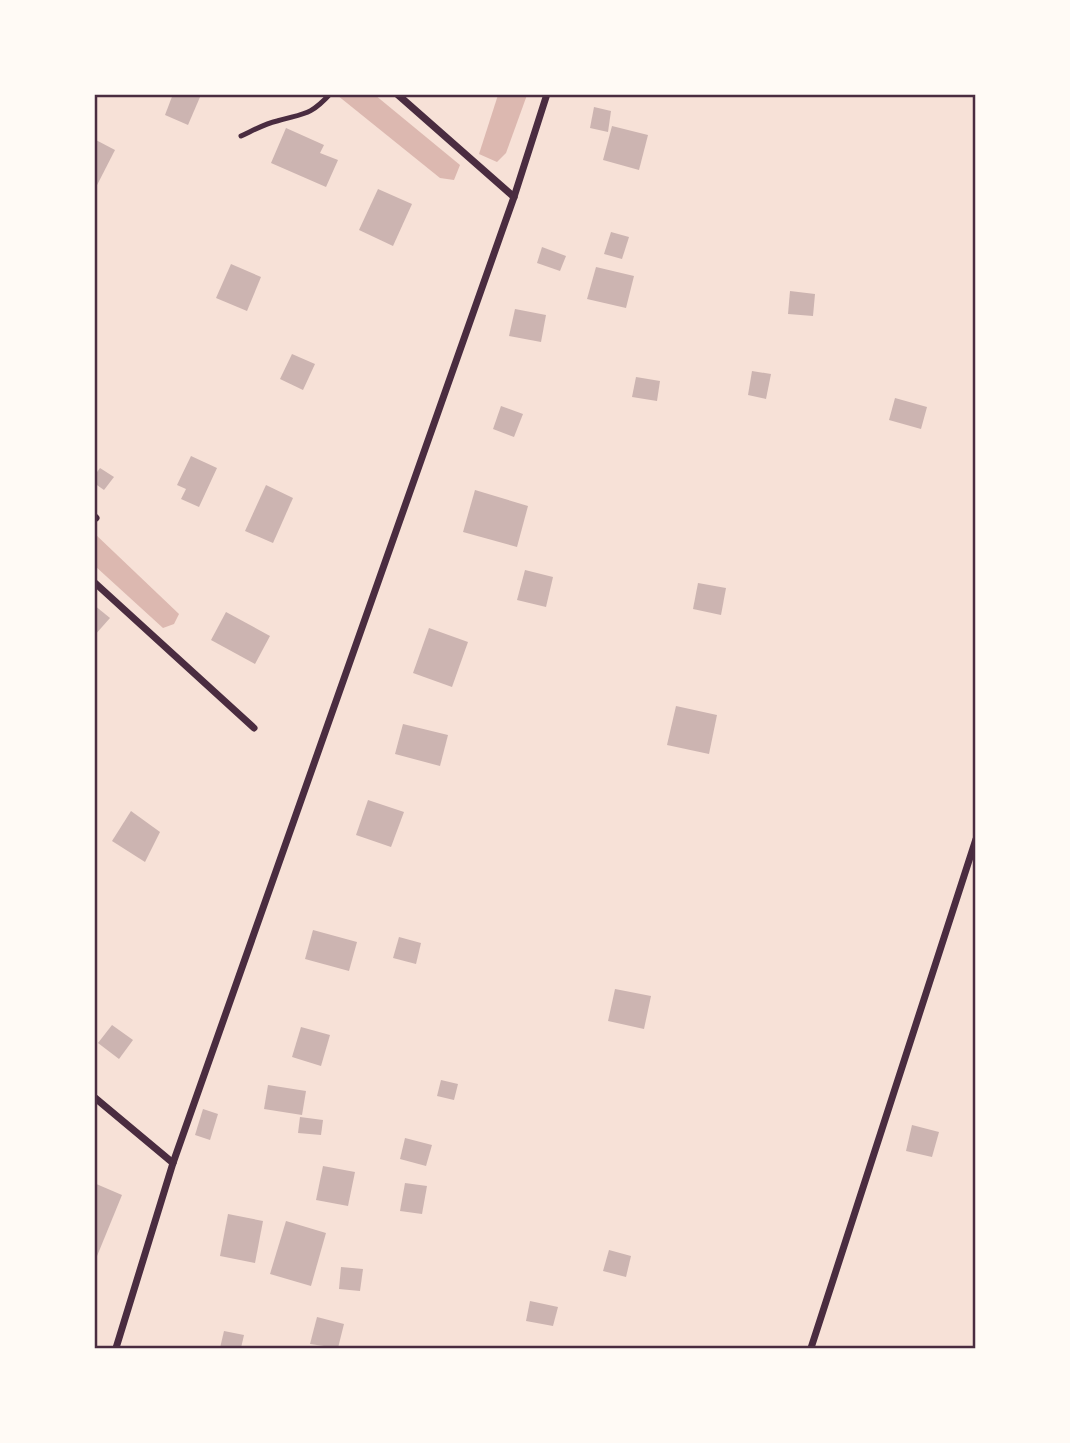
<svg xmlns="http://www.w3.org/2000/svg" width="1070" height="1443" font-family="Literata,serif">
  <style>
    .water { fill: #dcb8b0 }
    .building { fill: #ccb4b1 }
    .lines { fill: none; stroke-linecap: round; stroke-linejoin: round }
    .service { stroke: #4a2c40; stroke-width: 5 }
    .minor { stroke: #4a2c40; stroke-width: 7 }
    .neatline { fill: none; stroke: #4a2c40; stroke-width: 2.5 }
  </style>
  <rect width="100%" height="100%" fill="#f7e1d7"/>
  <g class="water">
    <polygon points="337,95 375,95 460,165 454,180 440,178"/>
    <polygon points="498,95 527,95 506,153 497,162 479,154"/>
    <polygon points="94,533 179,614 174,624 163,628 95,566"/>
  </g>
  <g class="building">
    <polygon points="173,94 193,94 200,97 188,125 165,115"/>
    <polygon points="594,107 611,111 608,132 590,128"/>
    <polygon points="612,126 648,135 639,170 603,160"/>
    <polygon points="286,128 324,145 320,153 338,160 326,187 271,163"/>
    <polygon points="94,139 115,150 94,191"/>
    <polygon points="378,189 412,204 393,246 359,230"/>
    <polygon points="611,232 629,237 622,259 604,254"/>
    <polygon points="542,247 566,256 560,271 537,263"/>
    <polygon points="231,264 261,277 247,311 216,298"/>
    <polygon points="596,267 634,276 626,308 587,299"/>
    <polygon points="790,291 815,294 813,316 788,314"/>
    <polygon points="515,309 546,315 541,342 509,336"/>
    <polygon points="292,354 315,364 303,390 280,379"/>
    <polygon points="752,371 771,374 766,399 748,395"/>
    <polygon points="636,377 660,381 657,401 632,397"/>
    <polygon points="895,398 927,407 921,429 889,420"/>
    <polygon points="501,406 523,414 514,437 493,429"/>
    <polygon points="191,456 217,468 199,507 181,499 186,489 177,485"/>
    <polygon points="100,468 114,477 104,490 94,483 94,476"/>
    <polygon points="266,485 293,498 273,543 245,531"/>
    <polygon points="475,490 528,506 517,547 463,532"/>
    <polygon points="525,570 553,577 546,607 517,600"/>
    <polygon points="698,583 726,588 721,615 693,609"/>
    <polygon points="94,605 110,618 94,636"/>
    <polygon points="226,612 270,636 255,664 211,640"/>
    <polygon points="429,628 468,642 452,687 413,673"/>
    <polygon points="676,706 717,715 709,754 667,745"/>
    <polygon points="403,724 448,735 440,766 395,754"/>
    <polygon points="368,800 404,812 391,847 356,835"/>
    <polygon points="131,811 160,832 145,862 112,841"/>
    <polygon points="313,930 357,942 349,971 305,959"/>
    <polygon points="399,937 421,943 416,964 393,958"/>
    <polygon points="615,989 651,996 644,1029 608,1021"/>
    <polygon points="112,1025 133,1040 119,1059 98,1043"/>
    <polygon points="301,1027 330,1035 321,1066 292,1057"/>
    <polygon points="441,1080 458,1084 454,1100 437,1096"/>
    <polygon points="268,1085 306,1091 302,1115 264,1109"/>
    <polygon points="203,1109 218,1114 210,1140 195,1135"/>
    <polygon points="300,1117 323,1120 321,1135 298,1133"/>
    <polygon points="912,1125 939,1132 932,1157 906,1151"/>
    <polygon points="405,1138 432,1145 426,1166 400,1159"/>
    <polygon points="323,1166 355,1172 348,1206 316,1200"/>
    <polygon points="94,1183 122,1195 95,1261 94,1261"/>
    <polygon points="405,1183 427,1186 422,1214 400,1211"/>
    <polygon points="228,1214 263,1221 255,1263 220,1256"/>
    <polygon points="286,1221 326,1233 311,1286 270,1274"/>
    <polygon points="609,1250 631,1256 626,1277 603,1271"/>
    <polygon points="341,1267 363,1269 360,1291 339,1289"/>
    <polygon points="530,1301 558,1307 553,1326 526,1321"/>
    <polygon points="317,1317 344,1324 338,1348 310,1344"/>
    <polygon points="224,1331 244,1335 241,1348 220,1348"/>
  </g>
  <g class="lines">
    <path class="service" d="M241,136c11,-5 23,-12 36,-15 27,-8 33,-5 53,-27"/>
    <g class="minor">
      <polyline points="397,94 514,197"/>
      <polyline points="94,516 96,518"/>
      <polyline points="94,582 254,728"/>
      <polyline points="94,1097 173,1163"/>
      <polyline points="116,1348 173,1163 514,197 547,94"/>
      <polyline points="811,1348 976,839"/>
    </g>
  </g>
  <rect width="1070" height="1443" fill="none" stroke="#fffaf5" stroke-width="192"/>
  <rect x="96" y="96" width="878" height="1251" class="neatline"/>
</svg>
